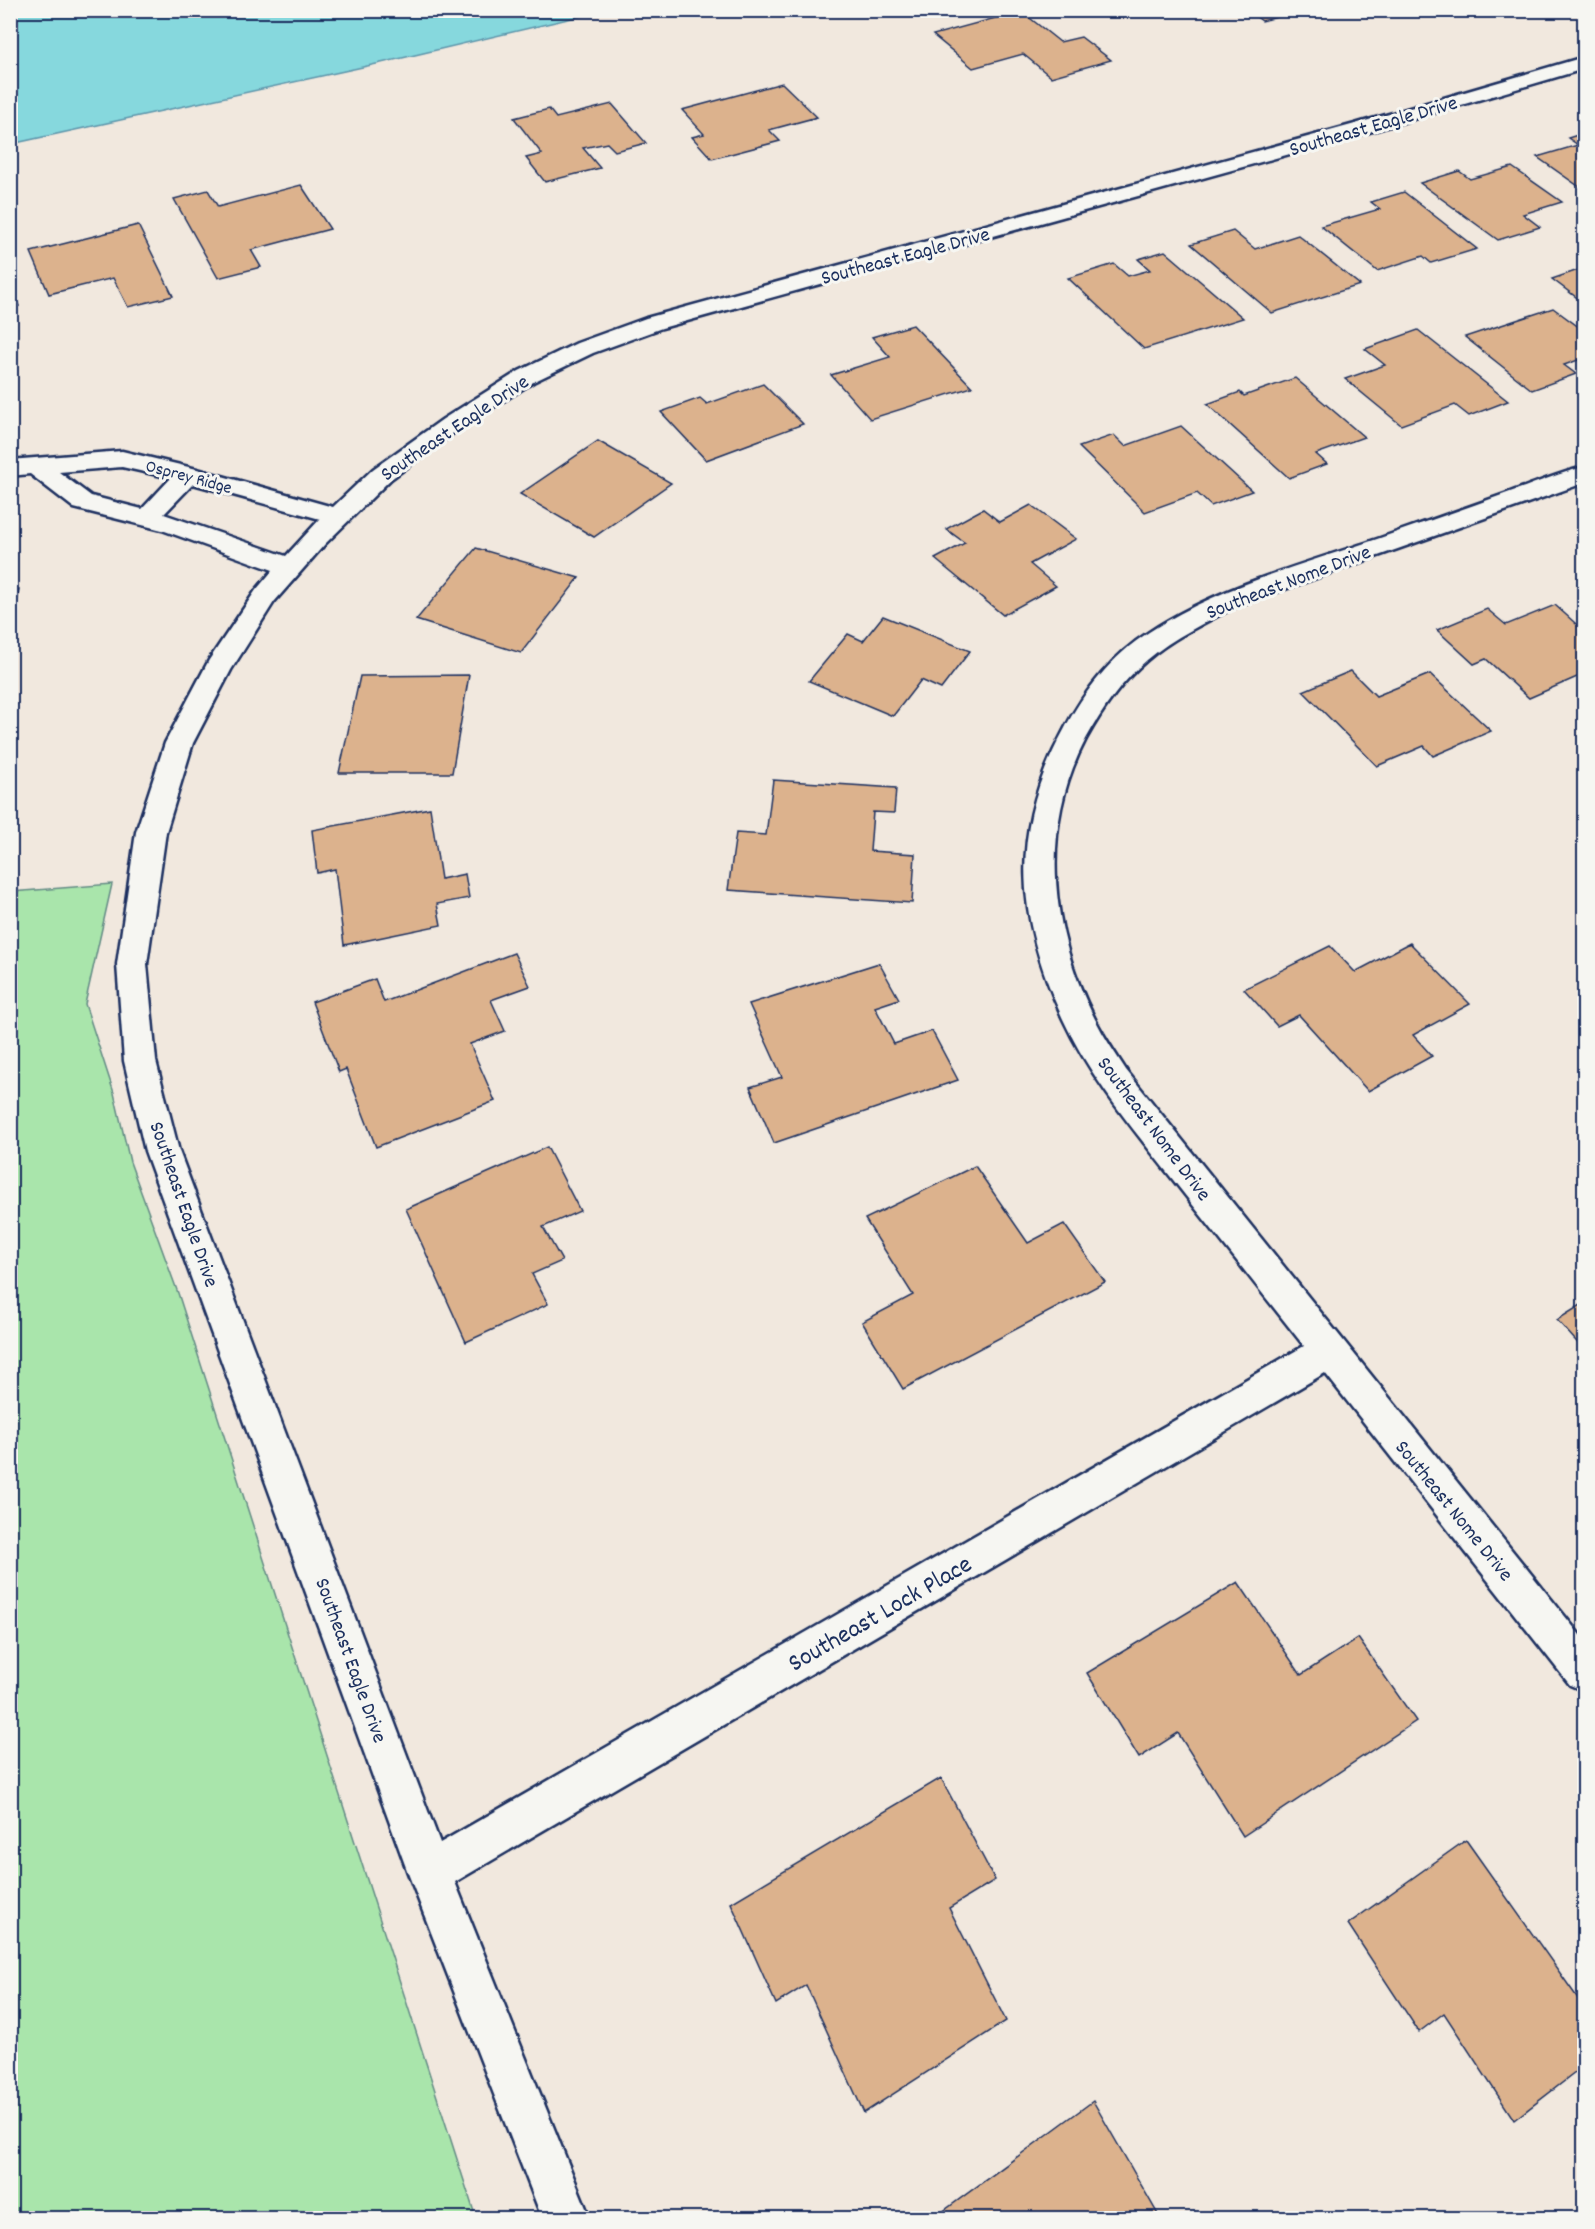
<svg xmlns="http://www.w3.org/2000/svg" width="1595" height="2229" font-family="Dekko,sans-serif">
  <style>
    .green { fill: #a9e5ab; stroke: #628a84; stroke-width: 1.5 }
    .water { fill: #86d8dd; stroke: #5b94aa; stroke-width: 1.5 }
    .building { fill: #dcb28d; stroke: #1b2f5e; stroke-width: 1.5 }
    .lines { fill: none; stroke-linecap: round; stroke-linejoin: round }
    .street-casing { stroke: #1b2f5e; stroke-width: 5 }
    .street { fill: #f6f6f2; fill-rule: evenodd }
    .labels { text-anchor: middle; stroke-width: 6; stroke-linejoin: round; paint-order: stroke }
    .far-street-label { font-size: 18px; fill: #1b2f5e; stroke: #f6f6f2 }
    .street-label { font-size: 21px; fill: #1b2f5e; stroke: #f6f6f2 }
    .near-street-label { font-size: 26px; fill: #1b2f5e; stroke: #f6f6f2 }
  </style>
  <rect width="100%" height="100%" fill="#f1e8de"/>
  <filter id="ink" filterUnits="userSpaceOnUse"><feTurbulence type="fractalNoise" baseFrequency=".0167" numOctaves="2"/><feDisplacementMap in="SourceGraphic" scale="12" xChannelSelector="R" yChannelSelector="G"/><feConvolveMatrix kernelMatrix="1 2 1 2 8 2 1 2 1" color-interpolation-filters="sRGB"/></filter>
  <g filter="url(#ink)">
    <polygon class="green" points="112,884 85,1004 114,1093 130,1162 178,1293 476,2218 11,2218 11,892"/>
    <polygon class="water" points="10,11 11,10 602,11 381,63 11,144"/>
    <g class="building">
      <polygon points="1247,10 1294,10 1296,12 1262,21"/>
      <polygon points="1021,11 1060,42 1081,37 1111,60 1051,77 1023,54 973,68 933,35"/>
      <polygon points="782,83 817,117 769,130 780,141 712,159 692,137 704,134 682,110"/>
      <polygon points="612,104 646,143 615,151 607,143 583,148 600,168 545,182 526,158 542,154 514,118 549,109 556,118"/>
      <polygon points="1584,133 1584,190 1537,157 1578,145 1568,138"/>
      <polygon points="1512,167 1562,202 1523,214 1540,227 1498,240 1420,183 1459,171 1470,179"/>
      <polygon points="301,185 330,229 251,250 261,267 218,278 174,199 208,190 218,207"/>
      <polygon points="1404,192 1477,249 1431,263 1423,256 1377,271 1321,226 1380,209 1371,202"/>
      <polygon points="138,225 173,296 128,307 113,278 49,294 31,252"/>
      <polygon points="1233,231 1255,249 1298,235 1360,285 1272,313 1191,244"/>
      <polygon points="1165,251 1243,318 1144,349 1068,278 1114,264 1128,276 1150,270 1138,259"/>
      <polygon points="1584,268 1584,303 1552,279"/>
      <polygon points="10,286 19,306 10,309"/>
      <polygon points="1553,308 1584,331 1584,358 1564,365 1576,374 1532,390 1465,337"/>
      <polygon points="913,325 972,387 870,419 831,375 890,357 872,337"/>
      <polygon points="1418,330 1508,401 1469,416 1455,405 1401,425 1345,379 1385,365 1365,349"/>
      <polygon points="1295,378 1364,437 1316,454 1327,464 1289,478 1207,404 1240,392 1244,396"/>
      <polygon points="763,384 803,424 706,460 661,412 700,398 707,404"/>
      <polygon points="1181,426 1252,491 1211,506 1197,493 1145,512 1079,447 1114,435 1125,446"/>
      <polygon points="598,441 671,483 594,537 520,494"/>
      <polygon points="1031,505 1076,539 1030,564 1056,586 1003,615 935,559 965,543 946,529 983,509 1000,522"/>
      <polygon points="476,548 579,578 521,653 416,620"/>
      <polygon points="19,589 10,654 10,590"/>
      <polygon points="1555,605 1584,631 1584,674 1529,698 1486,659 1474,664 1437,630 1487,609 1506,625"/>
      <polygon points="883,616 970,651 941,689 921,680 893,716 809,681 848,634 863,641"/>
      <polygon points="1351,671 1376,696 1430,674 1491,731 1433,756 1424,746 1377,766 1303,691"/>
      <polygon points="469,675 452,773 339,773 360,676"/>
      <polygon points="773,780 896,788 894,813 873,812 870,851 915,854 912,903 728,890 736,833 766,835"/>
      <polygon points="430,808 441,879 465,874 469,898 437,904 441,925 344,945 335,869 317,873 312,830"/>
      <polygon points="1410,943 1470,1004 1413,1035 1432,1056 1368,1091 1299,1015 1277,1026 1244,989 1330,946 1355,972"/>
      <polygon points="514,953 530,986 491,1000 505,1031 470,1044 495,1101 376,1147 346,1069 339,1072 312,1002 375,979 384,1002"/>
      <polygon points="879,963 899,999 875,1007 894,1044 932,1031 958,1080 774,1143 750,1087 782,1077 749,1004"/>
      <polygon points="547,1147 580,1211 543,1227 562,1261 532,1274 548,1304 466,1342 406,1209"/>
      <polygon points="975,1166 1028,1243 1064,1224 1105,1282 903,1389 862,1322 913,1295 865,1219"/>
      <polygon points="1584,1303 1584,1350 1557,1320"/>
      <polygon points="1238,1582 1301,1675 1358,1638 1416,1721 1243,1836 1178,1733 1139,1758 1087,1673"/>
      <polygon points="941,1778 995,1880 949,1908 1006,2021 864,2113 806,1985 776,2004 731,1903"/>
      <polygon points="1466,1840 1584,2007 1584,2066 1514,2120 1444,2013 1419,2032 1348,1924"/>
      <polygon points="1093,2101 1160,2218 934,2218"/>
    </g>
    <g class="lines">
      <defs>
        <path id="street" d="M1584,57v12l-215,63 -707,196 -69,25 -58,28 -76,48 -68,50 -66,65 -51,58 -43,68 -38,73 -27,89 -19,132 9,97 23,90 261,692 864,-497c-45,-57 -90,-114 -134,-170 -40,-51 -80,-99 -107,-157 -47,-102 -54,-189 1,-289 20,-39 48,-74 85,-98 70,-46 153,-67 231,-94 43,-15 86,-30 130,-46 24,-8 49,-19 74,-25v16l-347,123c-31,16 -63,31 -90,54 -25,21 -45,50 -61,79 -47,89 -36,192 9,280 9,18 20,34 31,51l458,570v51l-14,-6 -245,-312 -870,509 135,336h-48l-134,-345 -263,-722 -21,-90 -7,-97 19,-132 29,-89 44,-83 47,-70 17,-20 -111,-40 -88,-22 -44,-34 -20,2v-16l112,-9 75,18 136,38 40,-38 70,-50 76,-48 58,-28 69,-25 709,-194zM122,467l49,11 -29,31 -51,-13 -32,-24zM193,484l127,35 -34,37 -122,-42z"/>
      </defs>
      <use href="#street" class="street-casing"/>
      <use href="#street" class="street"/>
    </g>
  </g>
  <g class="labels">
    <g class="far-street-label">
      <text transform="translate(189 476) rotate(15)" y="6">Osprey Ridge</text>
    </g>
    <g class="street-label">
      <text transform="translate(1373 125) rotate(-16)" y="7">Southeast Eagle Drive</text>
      <text transform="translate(905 255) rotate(-15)" y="7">Southeast Eagle Drive</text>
      <text transform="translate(454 427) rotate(-34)" y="7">Southeast Eagle Drive</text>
      <text transform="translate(1288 581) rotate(-21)" y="7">Southeast Nome Drive</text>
      <text transform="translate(1155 1128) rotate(53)" y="7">Southeast Nome Drive</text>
      <text transform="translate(185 1204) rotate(71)" y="7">Southeast Eagle Drive</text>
      <text transform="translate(1455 1510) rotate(51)" y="7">Southeast Nome Drive</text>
      <text transform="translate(352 1660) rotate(70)" y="7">Southeast Eagle Drive</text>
    </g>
    <g class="near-street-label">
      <text transform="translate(879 1612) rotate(-30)" y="9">Southeast Lock Place</text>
    </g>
  </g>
  <rect width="1595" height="2229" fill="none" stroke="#f6f6f2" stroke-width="36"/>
  <rect x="18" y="18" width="1559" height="2193" fill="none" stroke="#1b2f5e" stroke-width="2" filter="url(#ink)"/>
</svg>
